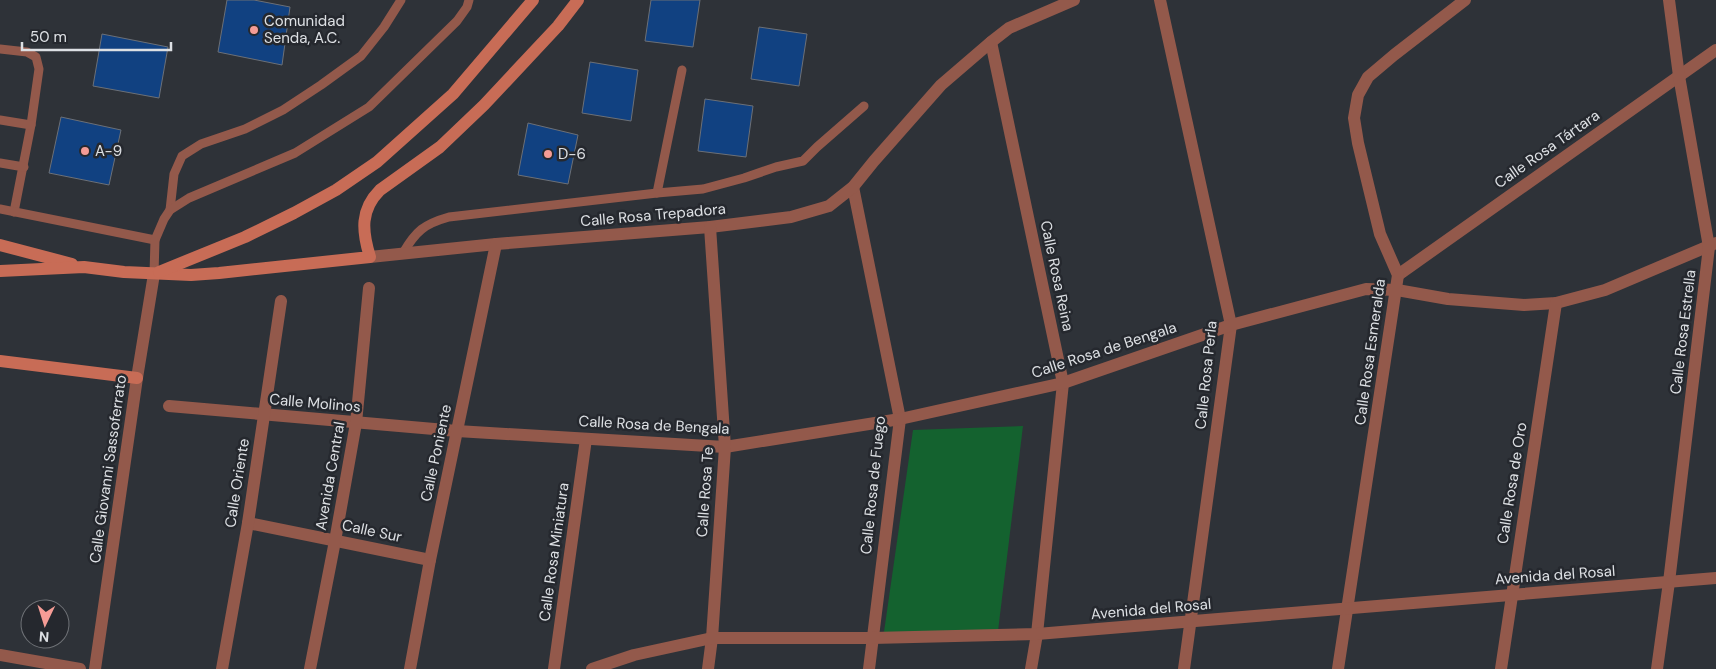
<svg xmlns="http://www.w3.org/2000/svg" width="1716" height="669" font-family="'DM Sans',sans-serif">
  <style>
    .green { fill: #14622f }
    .building { fill: #114181; stroke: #6c7077 }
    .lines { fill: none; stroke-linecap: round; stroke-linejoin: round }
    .service { stroke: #93594b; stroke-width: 9 }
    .minor { stroke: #93594b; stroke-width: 12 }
    .tertiary { stroke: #93594b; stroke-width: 12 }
    .secondary { stroke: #c86c56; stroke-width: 12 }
    .poi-dot { fill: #f59c96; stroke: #25282e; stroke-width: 2 }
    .labels { text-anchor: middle; stroke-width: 5; stroke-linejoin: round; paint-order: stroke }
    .poi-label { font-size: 15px; fill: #dde0e4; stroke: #25282e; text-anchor: start }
    .street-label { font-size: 15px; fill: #dde0e4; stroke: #25282e }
  </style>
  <rect width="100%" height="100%" fill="#2e3238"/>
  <polygon class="green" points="1023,426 998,631 884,632 913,430"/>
  <g class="building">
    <polygon points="227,0 254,0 290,7 282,65 218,52"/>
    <polygon points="651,0 700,0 693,47 645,41"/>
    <polygon points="759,27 807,34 799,86 751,79"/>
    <polygon points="102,34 168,47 159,98 93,86"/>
    <polygon points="590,62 638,70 631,121 582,113"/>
    <polygon points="705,99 753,106 746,157 698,151"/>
    <polygon points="61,117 121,130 109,185 49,173"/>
    <polygon points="528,123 578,135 568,184 518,175"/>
  </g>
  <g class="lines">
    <g class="service">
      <polyline points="0,49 27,52 36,57 39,69 31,125 14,212"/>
      <polyline points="0,120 31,125"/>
      <polyline points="0,163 24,167"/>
      <polyline points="657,193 682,70"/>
      <polyline points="0,209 155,240"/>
      <polyline points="170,210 174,174 182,156 201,144 245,129 283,110 321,85 361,56 384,27 401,0"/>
      <path d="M403,253c13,-22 21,-29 46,-36l208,-24 46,-4 41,-11 32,-11 27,-6 14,-14 47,-41"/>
      <polyline points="154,274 155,240 164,219 170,210 189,198 295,153 369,107 457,21 467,7 469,0"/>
    </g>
    <g class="minor">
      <polyline points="1160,0 1231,325 1184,669"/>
      <polyline points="991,42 1063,383 1037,634 1031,669"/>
      <polyline points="853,187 900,419 869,669"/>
      <polyline points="370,257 496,244 710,227 791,217 829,206 853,187 874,161 941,85 991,42 1009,28 1074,0"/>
      <polyline points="1398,275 1716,50"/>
      <polyline points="169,406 457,431 725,447 900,419 1063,383 1231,325 1366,289 1397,290 1448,299 1524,305 1556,303 1605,290 1716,243"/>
      <polyline points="248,523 430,560"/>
      <polyline points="222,669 248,523 281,301"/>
      <polyline points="310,669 335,541 356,423 369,288"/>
      <polyline points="410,669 430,560 496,244"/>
      <polyline points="554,669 586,439"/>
      <polyline points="708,669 712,638 725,447 710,227"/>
      <polyline points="1338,669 1398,275 1380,234 1358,143 1354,118 1358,95 1368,77 1394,55 1465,0"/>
      <polyline points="1501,669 1556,303"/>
      <polyline points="1657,669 1669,582 1709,247 1679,76 1669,0"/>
    </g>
    <g class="tertiary">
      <polyline points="0,655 80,669"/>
      <polyline points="95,669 137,378 154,274"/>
      <polyline points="592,669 634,655 712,638 872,638 1037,634 1716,578"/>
    </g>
    <g class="secondary">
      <polyline points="0,245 72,264"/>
      <path d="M0,271l84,-4 40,5 67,3 28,-2 151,-16c-8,-26 -10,-47 10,-67l60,-43 44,-42 74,-79 20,-26"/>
      <polyline points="159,272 245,237 294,213 336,190 377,162 453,94 533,0"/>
      <polyline points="0,361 137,378"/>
    </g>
  </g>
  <g class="poi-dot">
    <circle cx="254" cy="30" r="5"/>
    <circle cx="85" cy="151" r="5"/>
    <circle cx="548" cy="154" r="5"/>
  </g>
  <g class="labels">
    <g class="poi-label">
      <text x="264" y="26">Comunidad<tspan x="264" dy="17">Senda, A.C.</tspan></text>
      <text x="95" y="156">A-9</text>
      <text x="558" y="159">D-6</text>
    </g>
    <g class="street-label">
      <text transform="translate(1547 149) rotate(-35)" y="5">Calle Rosa Tártara</text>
      <text transform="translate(653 215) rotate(-5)" y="5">Calle Rosa Trepadora</text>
      <text transform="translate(1057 276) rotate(78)" y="5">Calle Rosa Reina</text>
      <text transform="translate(1683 332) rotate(-83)" y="5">Calle Rosa Estrella</text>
      <text transform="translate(1104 350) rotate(-18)" y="5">Calle Rosa de Bengala</text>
      <text transform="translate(1370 352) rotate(-82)" y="5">Calle Rosa Esmeralda</text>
      <text transform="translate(1206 375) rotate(-84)" y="5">Calle Rosa Perla</text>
      <text transform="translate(315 403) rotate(5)" y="5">Calle Molinos</text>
      <text transform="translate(654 425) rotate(3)" y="5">Calle Rosa de Bengala</text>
      <text transform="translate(436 453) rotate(-78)" y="5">Calle Poniente</text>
      <text transform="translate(108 469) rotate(-82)" y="5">Calle Giovanni Sassoferrato</text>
      <text transform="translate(330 476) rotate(-80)" y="5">Avenida Central</text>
      <text transform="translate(237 483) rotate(-81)" y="5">Calle Oriente</text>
      <text transform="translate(1512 483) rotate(-81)" y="5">Calle Rosa de Oro</text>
      <text transform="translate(873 485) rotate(-84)" y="5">Calle Rosa de Fuego</text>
      <text transform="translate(705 492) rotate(-86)" y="5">Calle Rosa Te</text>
      <text transform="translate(372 531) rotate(12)" y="5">Calle Sur</text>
      <text transform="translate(554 552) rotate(-82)" y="5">Calle Rosa Miniatura</text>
      <text transform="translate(1555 575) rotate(-4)" y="5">Avenida del Rosal</text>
      <text transform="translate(1151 609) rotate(-5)" y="5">Avenida del Rosal</text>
    </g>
  </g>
  <g transform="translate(45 624) rotate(184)"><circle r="24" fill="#25282e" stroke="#6f7277"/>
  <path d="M0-4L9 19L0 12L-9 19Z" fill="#f59c96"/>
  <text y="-8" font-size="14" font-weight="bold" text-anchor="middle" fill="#dde0e4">N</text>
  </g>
  <path d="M22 42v8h149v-8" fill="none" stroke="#dde0e4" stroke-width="2.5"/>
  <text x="30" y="42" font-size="15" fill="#dde0e4" stroke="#25282e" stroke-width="4" paint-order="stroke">50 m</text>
</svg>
